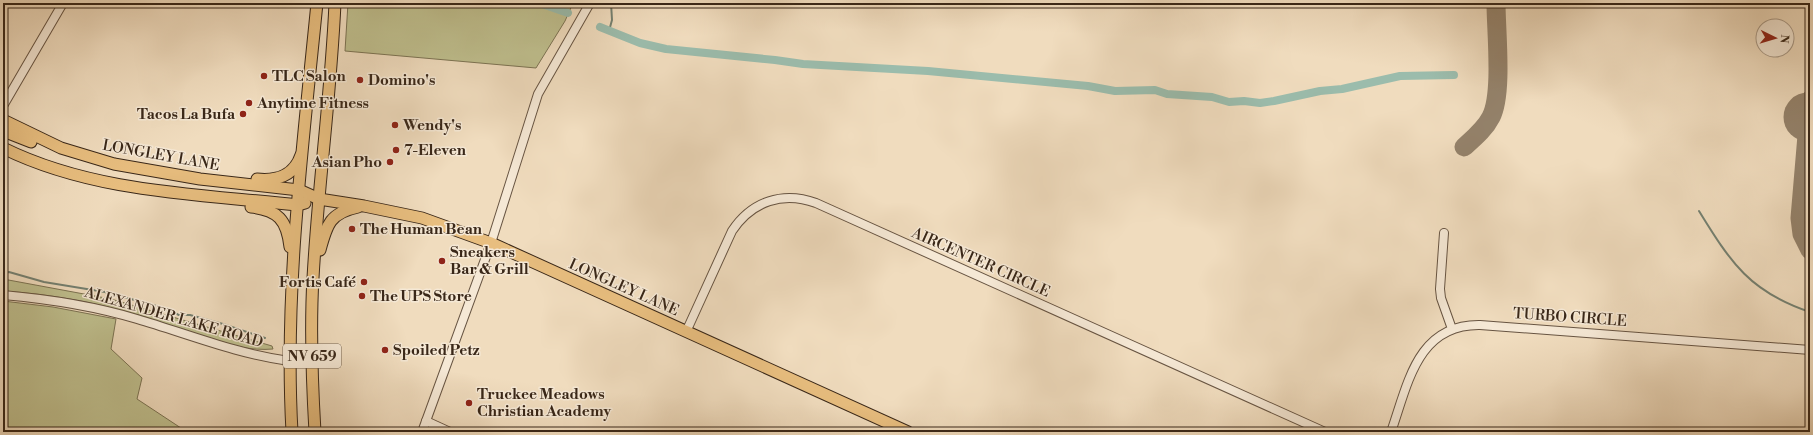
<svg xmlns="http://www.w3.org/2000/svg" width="1813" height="435" font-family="'Libre Bodoni',serif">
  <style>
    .green { fill: #bfbf8e; stroke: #7c7353 }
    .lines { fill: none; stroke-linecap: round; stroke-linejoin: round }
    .stream { stroke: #748071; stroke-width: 2 }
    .canal { stroke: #9bbcac; stroke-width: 8 }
    .taxiway { stroke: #94826b; stroke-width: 19 }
    .runway { stroke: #94826b; stroke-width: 49 }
    .minor-casing { stroke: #675442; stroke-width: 10 }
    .major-casing { stroke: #392718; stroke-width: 13 }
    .minor { stroke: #f5e8d5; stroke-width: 8 }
    .major { stroke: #e8be7f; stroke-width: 11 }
    .poi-dot { fill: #8f2418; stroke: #f5e8d5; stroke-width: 1.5 }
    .labels { text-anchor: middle; stroke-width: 3; stroke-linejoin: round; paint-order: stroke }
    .shield { fill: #f5e8d5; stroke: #716151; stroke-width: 1 }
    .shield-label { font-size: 14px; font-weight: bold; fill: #392718 }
    .poi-label { font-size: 15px; font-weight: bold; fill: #392718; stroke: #f5e8d5; text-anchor: start }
    .street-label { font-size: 15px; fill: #392718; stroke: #f5e8d5 }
  </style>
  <rect width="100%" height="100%" fill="#f0dcbe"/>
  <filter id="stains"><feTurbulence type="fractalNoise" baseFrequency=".005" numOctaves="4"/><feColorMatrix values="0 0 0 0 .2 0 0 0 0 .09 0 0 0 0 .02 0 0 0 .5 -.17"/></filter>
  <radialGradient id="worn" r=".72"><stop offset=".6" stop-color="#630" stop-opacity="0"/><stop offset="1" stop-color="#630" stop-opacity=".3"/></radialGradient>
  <g class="green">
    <polygon points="348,3 573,3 565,21 536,68 345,51"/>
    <path d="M3,279l108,20 161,47 1,3c-42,4 -95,-23 -135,-34 -44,-13 -89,-21 -135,-24z"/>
    <polygon points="3,301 53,307 116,319 111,349 142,378 137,399 187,432 3,432"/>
  </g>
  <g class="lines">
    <g class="stream">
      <polyline points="609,31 612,20 611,3"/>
      <path d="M1699,211c32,52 51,81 111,101"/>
      <polyline points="3,273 9,272 44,282 105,292 164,308 179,315 190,315 223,324 265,338"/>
    </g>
    <g class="canal">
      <polyline points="539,3 568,13"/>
      <polyline points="600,27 640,43 666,49 775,60 803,64 928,71 1088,86 1115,91 1155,90 1167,94 1212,97 1229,102 1244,101 1260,103 1274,101 1320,91 1342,89 1400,76 1454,75"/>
    </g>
    <g class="taxiway">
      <polyline points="1810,100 1800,218 1802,234 1810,250"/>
      <path d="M1464,147c10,-9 21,-18 27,-30 12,-23 5,-86 5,-114"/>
    </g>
    <polyline class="runway" points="1808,117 1810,117"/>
    <defs>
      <g id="minor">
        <polyline points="3,106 63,3"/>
        <polyline points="1444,233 1440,289 1441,298 1452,329"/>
        <path d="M3,295c45,4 91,11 134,24 51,15 100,35 152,42"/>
        <path d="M686,332l46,-101c20,-30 51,-40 84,-28l509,229"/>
        <polyline points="426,421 450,432"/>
        <polyline points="422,432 491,243 538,94 590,3"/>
        <path d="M1391,432c17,-48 26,-108 89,-107l330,25"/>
      </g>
      <g id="major">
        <polyline points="3,120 61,148 114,164 200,179 299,190 319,199 364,206 422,218 491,243 908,432"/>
        <polyline points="3,131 31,142"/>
        <path d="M3,148c91,45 196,46 295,57l7,-2"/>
        <path d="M257,179c20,2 37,-3 44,-24"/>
        <path d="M251,207c27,3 36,13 39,40"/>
        <path d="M320,250c7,-26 10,-37 38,-43"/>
        <path d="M292,432c-8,-143 11,-286 25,-429"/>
        <path d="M315,432c-3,-51 -5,-103 -2,-154 5,-92 18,-183 22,-275"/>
      </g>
    </defs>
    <use href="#minor" class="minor-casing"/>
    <use href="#major" class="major-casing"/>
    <use href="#minor" class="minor"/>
    <use href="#major" class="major"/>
  </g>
  <g class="poi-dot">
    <circle cx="264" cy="76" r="4"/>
    <circle cx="360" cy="80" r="4"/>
    <circle cx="249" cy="103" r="4"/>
    <circle cx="243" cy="114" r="4"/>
    <circle cx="395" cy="125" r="4"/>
    <circle cx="396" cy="150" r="4"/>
    <circle cx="390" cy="162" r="4"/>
    <circle cx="352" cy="229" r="4"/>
    <circle cx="442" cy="261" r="4"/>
    <circle cx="364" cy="282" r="4"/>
    <circle cx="362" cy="296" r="4"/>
    <circle cx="385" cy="350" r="4"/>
    <circle cx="469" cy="403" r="4"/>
  </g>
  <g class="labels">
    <rect class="shield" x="283" y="344" width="58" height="24" rx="3"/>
    <g class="shield-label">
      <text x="312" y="361">NV 659</text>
    </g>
    <g class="poi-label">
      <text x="272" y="81">TLC Salon</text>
      <text x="368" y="85">Domino's</text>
      <text x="257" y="108">Anytime Fitness</text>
      <text x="235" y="119" text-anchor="end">Tacos La Bufa</text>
      <text x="403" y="130">Wendy's</text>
      <text x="404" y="155">7-Eleven</text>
      <text x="382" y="167" text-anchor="end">Asian Pho</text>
      <text x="360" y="234">The Human Bean</text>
      <text x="450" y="257">Sneakers<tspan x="450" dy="17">Bar &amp; Grill</tspan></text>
      <text x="356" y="287" text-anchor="end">Fortis Café</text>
      <text x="370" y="301">The UPS Store</text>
      <text x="393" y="355">Spoiled Petz</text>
      <text x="477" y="399">Truckee Meadows<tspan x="477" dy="17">Christian Academy</tspan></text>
    </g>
    <g class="street-label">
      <text transform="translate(161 155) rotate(10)" y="5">LONGLEY LANE</text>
      <text transform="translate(981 262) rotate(24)" y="5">AIRCENTER CIRCLE</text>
      <text transform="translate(624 287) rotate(24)" y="5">LONGLEY LANE</text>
      <text transform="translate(174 317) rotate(16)" y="5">ALEXANDER LAKE ROAD</text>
      <text transform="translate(1570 317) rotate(4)" y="5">TURBO CIRCLE</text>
    </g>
  </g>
  <rect width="1813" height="435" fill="none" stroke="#f0dcbe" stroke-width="16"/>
  <rect x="4" y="4" width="1805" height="427" fill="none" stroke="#392718" stroke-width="2"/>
  <rect x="8" y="8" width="1797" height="419" fill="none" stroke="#392718"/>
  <g transform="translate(1775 38) rotate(95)"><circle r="19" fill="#f5e8d5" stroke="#aa9b89"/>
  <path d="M0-3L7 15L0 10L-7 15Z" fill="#8f2418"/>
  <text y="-6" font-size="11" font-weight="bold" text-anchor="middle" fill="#392718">N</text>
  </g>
  <rect width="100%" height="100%" filter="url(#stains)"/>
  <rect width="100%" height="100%" fill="url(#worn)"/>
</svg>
